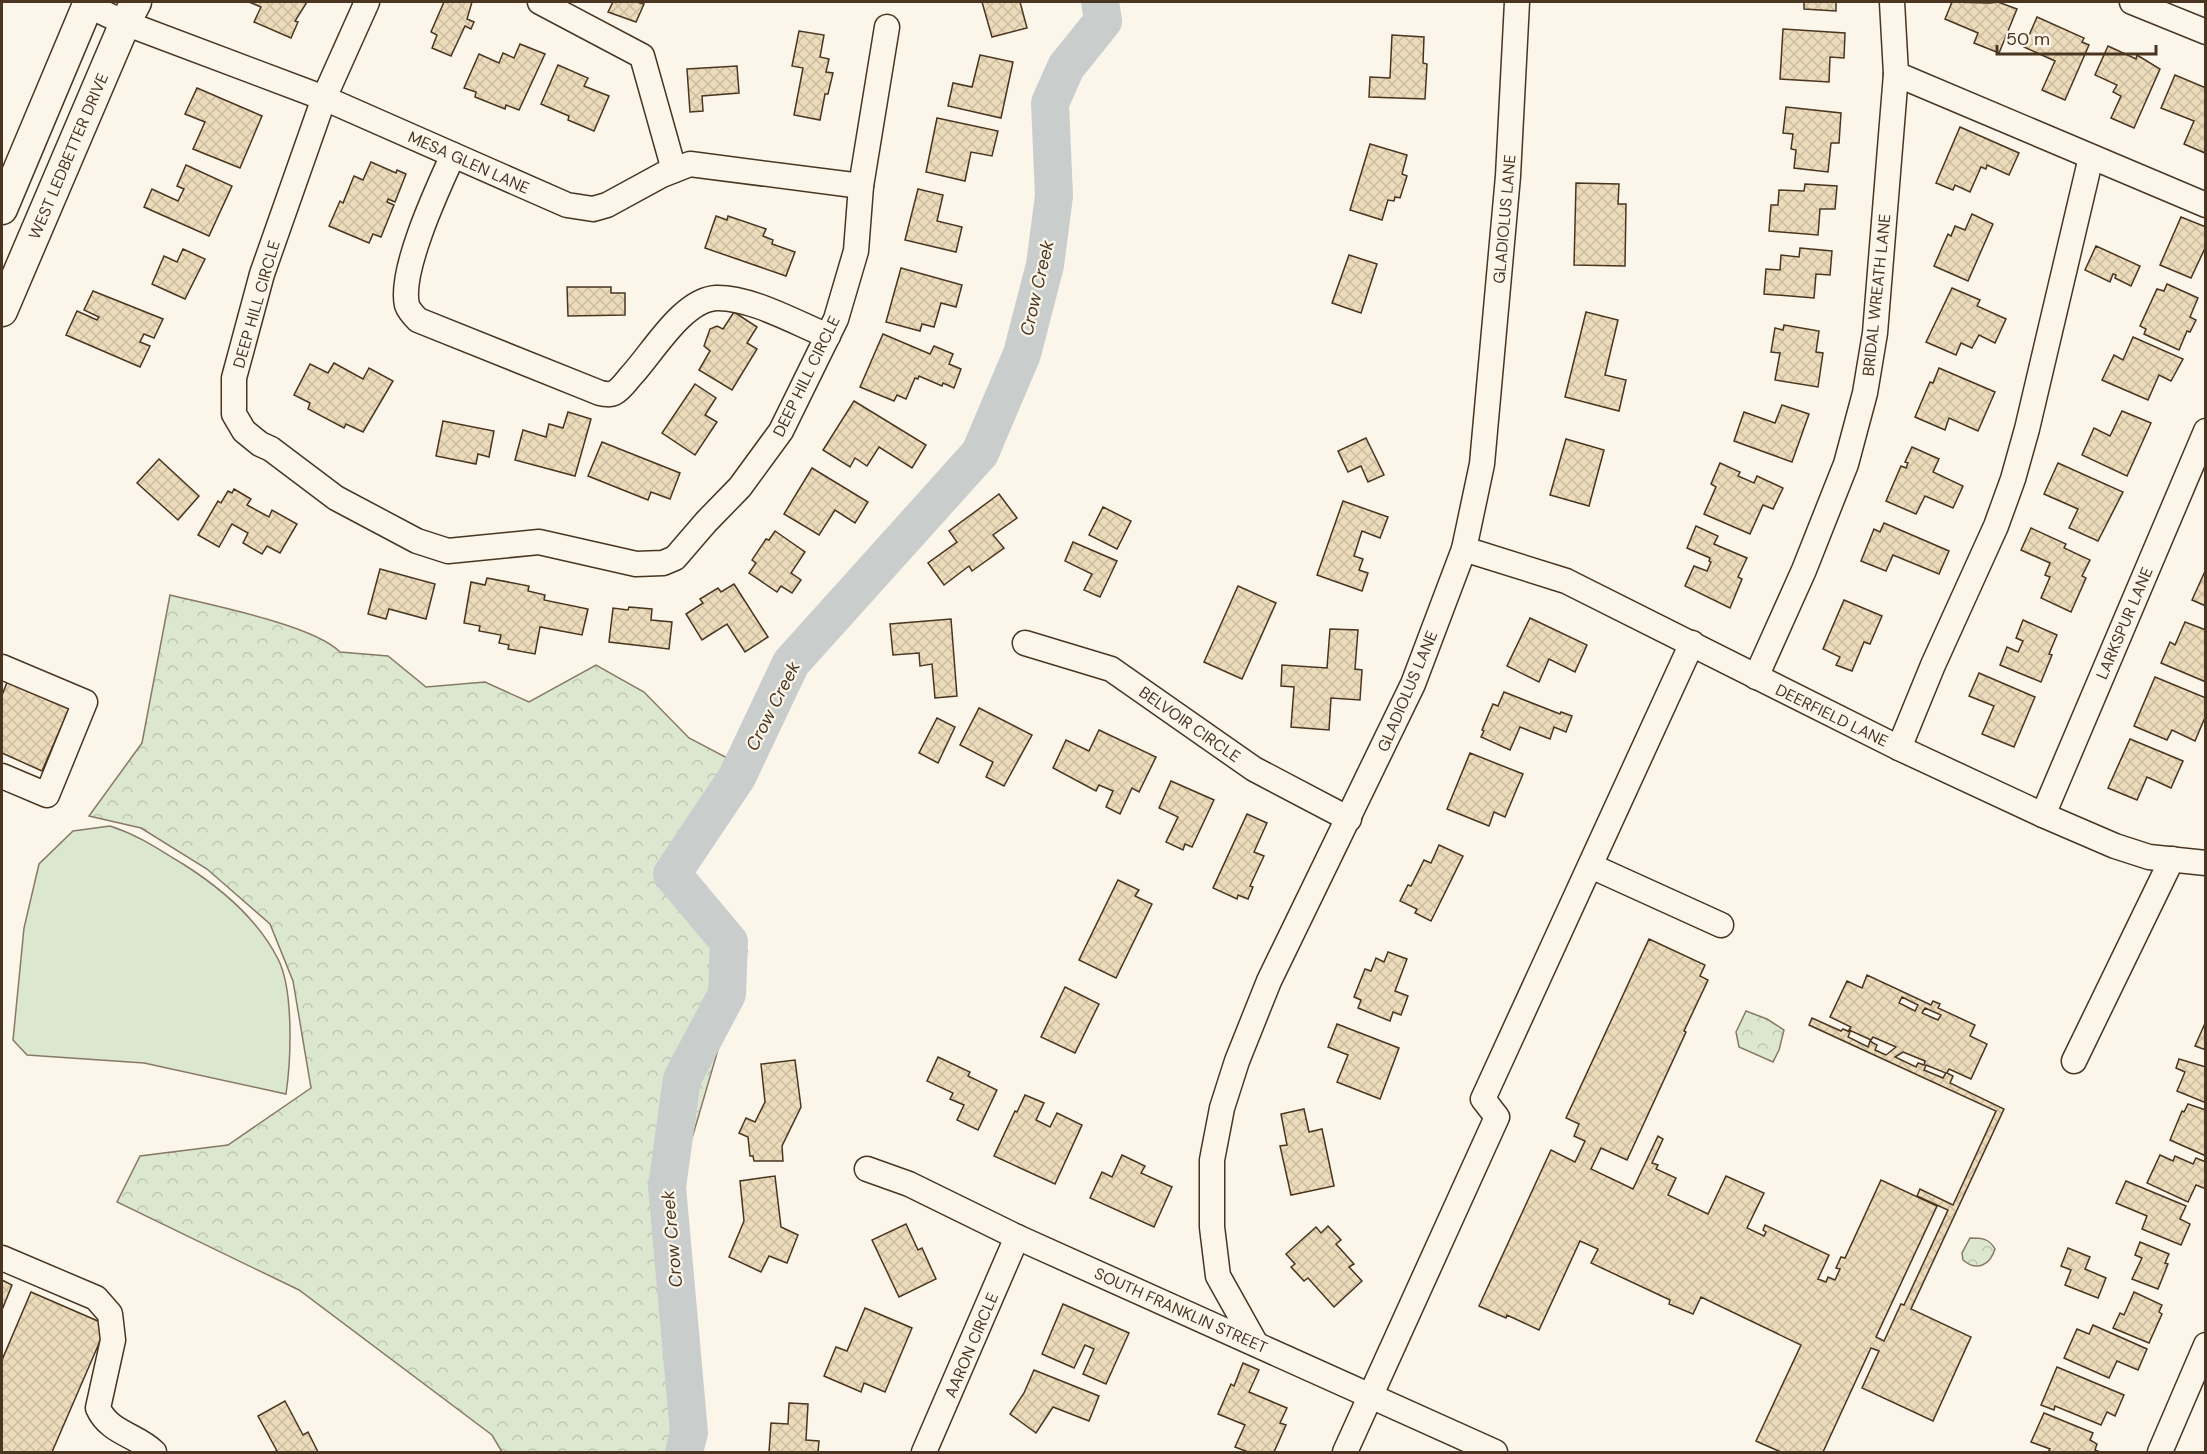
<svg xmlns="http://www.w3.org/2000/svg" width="2207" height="1454" font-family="'DM Sans',sans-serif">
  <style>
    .green { fill: #dce7d0; stroke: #887966; stroke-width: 1.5 }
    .forest { fill: url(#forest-crowns); stroke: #887966; stroke-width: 1.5 }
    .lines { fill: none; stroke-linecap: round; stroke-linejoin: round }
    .river { stroke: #c9cecd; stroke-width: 38 }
    .building { fill: url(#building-cross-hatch); stroke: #4a3520; stroke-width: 1.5; fill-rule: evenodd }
    .minor-casing { stroke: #4a3520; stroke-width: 27 }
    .major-casing { stroke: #4a3520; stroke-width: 33 }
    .minor { stroke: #fbf6e9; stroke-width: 24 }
    .major { stroke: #fbf6e9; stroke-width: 30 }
    .labels { text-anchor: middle; stroke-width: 4.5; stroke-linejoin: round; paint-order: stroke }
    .street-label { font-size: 16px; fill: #4a3520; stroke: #fbf6e9 }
    .water-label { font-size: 18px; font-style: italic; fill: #4a3520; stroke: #fbf6e9 }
  </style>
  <defs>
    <pattern id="forest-crowns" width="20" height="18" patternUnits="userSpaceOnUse" patternTransform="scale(1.5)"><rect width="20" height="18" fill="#dce7d0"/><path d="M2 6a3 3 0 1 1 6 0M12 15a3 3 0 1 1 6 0" fill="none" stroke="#bec7b2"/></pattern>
    <pattern id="building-cross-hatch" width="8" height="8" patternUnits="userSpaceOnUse" patternTransform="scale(1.5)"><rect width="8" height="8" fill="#ecdcbc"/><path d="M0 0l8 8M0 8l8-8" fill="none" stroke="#ccbda1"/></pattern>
  </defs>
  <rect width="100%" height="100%" fill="#fbf6e9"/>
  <path class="green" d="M110,826c28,9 48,23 73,38 38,24 74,54 95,95 16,31 13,101 8,135l-142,-31 -117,-8 -14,-15 11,-112 15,-64 34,-33z"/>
  <g class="forest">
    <path d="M170,595c40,10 144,30 170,57l48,4 38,31 59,-5 44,20 67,-37 48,27 45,46 44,23 -55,116 69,74 -74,252 20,196 -14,53h-177l-10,-17 -193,-145 -182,-88 23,-46 88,-11 83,-57 -18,-107 -23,-57 -63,-55 -66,-41 -52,-12 53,-73z"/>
    <polygon points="1746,1011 1767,1019 1784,1030 1779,1050 1773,1062 1739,1047 1736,1032"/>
    <path d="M1970,1238c11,0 19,0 25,11 -5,16 -18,23 -32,11l-1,-7z"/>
  </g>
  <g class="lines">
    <polyline class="river" points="684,1452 689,1433 667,1187 682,1079 727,994 729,942 672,874 737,777 791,663 980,453 1022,354 1045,265 1054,196 1050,103 1066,67 1103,21 1100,2"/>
  </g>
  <g class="building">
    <polygon points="249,2 307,2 295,21 298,22 291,38 254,22 261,7"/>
    <polygon points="444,2 472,2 467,19 474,22 471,29 465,26 451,56 432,48 437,35 431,32"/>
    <polygon points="613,2 637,2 644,4 636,22 608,12"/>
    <polygon points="982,2 1020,2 1027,28 992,37"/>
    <polygon points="1804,2 1836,2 1836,11 1804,9"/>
    <polygon points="1952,2 1990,3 1998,2 2017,9 1999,53 1974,43 1978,33 1945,19"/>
    <polygon points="2037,17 2084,38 2082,42 2089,45 2065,100 2042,90 2055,61 2024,47"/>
    <polygon points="1783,29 1845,33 1844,58 1830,57 1829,82 1780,79"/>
    <polygon points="799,31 824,35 820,57 829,59 826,72 833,73 828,94 825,94 820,120 794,115 803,68 792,66"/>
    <polygon points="1392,35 1424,37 1423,63 1427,64 1425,99 1369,97 1370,77 1390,78"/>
    <polygon points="520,44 545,54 519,110 506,105 505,109 475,97 476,92 464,88 479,54 499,63 503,53 514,58"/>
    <polygon points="2108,46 2136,59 2137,55 2160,69 2134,128 2111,118 2121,96 2113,92 2117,85 2095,75"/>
    <polygon points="980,55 1013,62 1001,118 948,106 953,83 972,87"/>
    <polygon points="558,65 588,78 584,86 609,96 594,131 568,120 569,116 541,104"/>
    <polygon points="737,66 739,93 702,96 703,111 690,112 687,69"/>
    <polygon points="2175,75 2206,88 2205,153 2184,144 2194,121 2161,108"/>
    <polygon points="197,88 262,116 240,168 193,149 205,122 185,114"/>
    <polygon points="1786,107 1841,113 1839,143 1831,143 1828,172 1794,168 1796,150 1791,149 1793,134 1783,133"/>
    <polygon points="937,118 998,131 992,156 971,152 965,181 926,172"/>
    <polygon points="1960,127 2019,153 2009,175 1987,165 1986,169 1981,167 1970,192 1955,185 1953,190 1936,183"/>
    <polygon points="1370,144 1407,155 1402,174 1407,176 1400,198 1395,197 1394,201 1388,200 1382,220 1350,210"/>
    <polygon points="371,162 396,173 397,170 406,174 395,202 388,199 387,202 394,205 381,237 373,234 369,243 329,226 340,201 343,203 354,176 363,180"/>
    <polygon points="186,165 232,186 209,236 144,207 152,189 178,201 184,189 177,186"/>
    <polygon points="1576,183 1619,184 1618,204 1626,204 1625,266 1574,265"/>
    <polygon points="1805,184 1837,186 1835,209 1820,209 1818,235 1769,231 1771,205 1778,205 1779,190 1804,191"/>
    <polygon points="918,189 943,195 937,221 962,227 956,252 905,240"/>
    <polygon points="1972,214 1993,224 1968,281 1934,266 1948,234 1951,236 1955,226 1965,230"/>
    <polygon points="716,216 727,220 728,216 766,229 763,236 773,240 772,244 795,252 786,276 705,248"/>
    <polygon points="2181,217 2206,227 2206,246 2191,278 2160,265"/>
    <polygon points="2096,246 2140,266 2131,286 2115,278 2116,275 2113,274 2110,282 2085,270"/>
    <polygon points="1800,248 1832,251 1830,275 1816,274 1814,298 1764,294 1766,269 1780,270 1781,255 1799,257"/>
    <polygon points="183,249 205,259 185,299 152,284 164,256 177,262"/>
    <polygon points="1349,255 1377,264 1361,313 1332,303"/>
    <polygon points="901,268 962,285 956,307 941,303 934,327 922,324 920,331 886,322"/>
    <polygon points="2167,284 2198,298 2190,317 2196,320 2190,332 2187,331 2179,350 2144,334 2146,329 2140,326 2157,289 2164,291"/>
    <polygon points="567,287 611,287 611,293 625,293 625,315 568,316"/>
    <polygon points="1952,288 1980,300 1977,306 2006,319 1995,343 1979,335 1972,348 1961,343 1956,355 1926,342"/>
    <polygon points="93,291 163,319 154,338 144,334 140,342 150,346 140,367 66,335 77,311 97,320 99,317 84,310"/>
    <polygon points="734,312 757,327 747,343 757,349 732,390 699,370 710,351 704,346 710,329 717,326 723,329"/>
    <polygon points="1586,312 1618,320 1605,375 1626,380 1619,411 1565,397"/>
    <polygon points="1784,325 1819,331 1816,352 1823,353 1818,387 1775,380 1780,353 1771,352 1775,328 1783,330"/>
    <polygon points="883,334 930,354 934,346 953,354 949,364 961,369 954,388 943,383 942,386 919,376 918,379 915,378 906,399 897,395 894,401 860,387"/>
    <polygon points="2133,337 2183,359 2171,381 2159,375 2148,400 2102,380 2114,355 2123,360"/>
    <polygon points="334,363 363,379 369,368 393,381 363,432 346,424 344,428 308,409 310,403 294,395 310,364 328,373"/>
    <polygon points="1939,368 1995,392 1978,431 1949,418 1945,430 1915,417 1930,382 1933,383"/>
    <polygon points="695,384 716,398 705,415 717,422 695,455 662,433"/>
    <polygon points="854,401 926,445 912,468 879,447 867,466 855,458 850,467 823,450"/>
    <polygon points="1782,405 1809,414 1792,462 1734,441 1744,412 1775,423"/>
    <polygon points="2122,411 2151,423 2127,476 2082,455 2094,428 2110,436"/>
    <polygon points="568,412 591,419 575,476 515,460 523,430 546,437 549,424 563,428"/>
    <polygon points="443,421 494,431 489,457 478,454 476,464 436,456"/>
    <polygon points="1366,438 1384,475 1368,482 1361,466 1348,472 1338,451"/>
    <polygon points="1566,439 1604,450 1589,506 1550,495"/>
    <polygon points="602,442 680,473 670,499 651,492 648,500 588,476"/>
    <polygon points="1912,447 1939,459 1933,472 1963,486 1953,508 1925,496 1916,514 1886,501 1901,466 1906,468 1908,463 1905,462"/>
    <polygon points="159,459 199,496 178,520 137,483"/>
    <polygon points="1720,463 1740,472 1738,476 1754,483 1757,476 1783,488 1773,509 1763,505 1750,534 1704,514 1716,487 1711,484"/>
    <polygon points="2058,463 2123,492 2098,541 2069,528 2078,509 2044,494"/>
    <polygon points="812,468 868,502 855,523 835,510 819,535 784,514"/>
    <polygon points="234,489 251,499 247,505 269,517 272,510 297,524 280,553 267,546 262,554 243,543 248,533 232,524 219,547 198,535 218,501 221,503 228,491 232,493"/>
    <polygon points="999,494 1017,518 993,535 1004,548 972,571 969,566 944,585 928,563 957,542 949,531"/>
    <polygon points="1343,501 1388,517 1380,538 1362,531 1354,556 1363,559 1359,570 1368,573 1362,591 1317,575"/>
    <polygon points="1103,507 1131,521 1117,549 1089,535"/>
    <polygon points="1884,523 1949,551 1939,574 1893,555 1886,571 1861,561 1874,529 1880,532"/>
    <polygon points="1696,526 1718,536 1714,544 1747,558 1738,577 1742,579 1730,608 1685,586 1694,566 1707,571 1711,562 1709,561 1710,558 1687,548"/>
    <polygon points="2031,528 2066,544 2064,548 2090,560 2082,576 2086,578 2071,612 2041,598 2050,577 2045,575 2050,563 2021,550"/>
    <polygon points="775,531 805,552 791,573 801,580 792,593 781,586 777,592 749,573 756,563 752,560 766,539 769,540"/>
    <polygon points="1073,542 1117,561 1100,597 1084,590 1092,574 1065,561"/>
    <polygon points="380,569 435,584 426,619 389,609 386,619 368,614"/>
    <polygon points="2206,569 2206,606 2192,600"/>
    <polygon points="487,578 529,586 528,591 545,595 544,600 588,609 582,635 540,627 535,654 508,649 509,645 499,643 501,635 479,631 480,626 464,623 471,582 485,585"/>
    <polygon points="734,584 768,637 745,652 727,624 702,640 686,614 703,603 700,599 718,588 721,592"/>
    <polygon points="1238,586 1276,603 1242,679 1204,662"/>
    <polygon points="1844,600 1882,616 1870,644 1864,642 1852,671 1836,665 1840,657 1823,649"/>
    <polygon points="629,607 652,609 651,620 672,622 669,649 609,642 613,608 628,610"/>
    <polygon points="1530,618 1587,645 1575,672 1549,659 1539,682 1507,666"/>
    <polygon points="951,619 957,696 935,698 932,664 920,666 919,653 893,655 890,624"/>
    <polygon points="2023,620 2057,635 2049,654 2052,655 2041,682 2000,665 2007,647 2018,652 2023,641 2016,638"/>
    <polygon points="2185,622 2206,630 2206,682 2161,663 2170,642 2175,645"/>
    <polygon points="1330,629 1358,630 1355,669 1362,670 1360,700 1331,698 1329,730 1291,727 1294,687 1281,686 1282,665 1327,668"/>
    <polygon points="1979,673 2035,697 2014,747 1982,734 1994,706 1969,696"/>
    <polygon points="10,675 72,702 42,771 2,753 2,695"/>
    <polygon points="2155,677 2206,698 2206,715 2195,741 2172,730 2167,740 2134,726"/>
    <polygon points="1504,692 1560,714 1561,712 1572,716 1566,732 1554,727 1550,739 1520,727 1510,750 1481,737 1484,731 1482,730 1493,704 1498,706"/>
    <polygon points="979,708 1032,735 1004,786 986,777 993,762 960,745"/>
    <polygon points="937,718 955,727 938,763 919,753"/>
    <polygon points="1099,730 1156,757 1139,792 1132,788 1120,814 1106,807 1113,791 1099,785 1096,791 1053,768 1066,740 1089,751"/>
    <polygon points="2130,739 2183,761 2171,788 2147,777 2137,800 2108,788"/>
    <polygon points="1470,753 1523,774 1505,817 1494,812 1489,826 1447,809"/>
    <polygon points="1171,781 1214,800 1192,847 1185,844 1183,850 1166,842 1178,817 1159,808"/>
    <polygon points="1247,814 1267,823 1254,852 1264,856 1250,886 1253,887 1248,899 1238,895 1237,899 1213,888"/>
    <polygon points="1439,845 1463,856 1431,921 1415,913 1417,909 1400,901 1408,885 1411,886 1424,860 1431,863"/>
    <polygon points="1118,880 1139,890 1135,896 1152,904 1116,978 1079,960"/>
    <path d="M1649,939l56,26 -5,11 8,4 -24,51 2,1 -59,128 -26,-12 -10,21 42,20 25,-53 5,3 -11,24 6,2 -2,4 20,9 -8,17 40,19 18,-38 38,17 -17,35 17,8 2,-4 -3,-2 2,-5 64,30 -11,24 8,3 2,-5 7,3 5,-11 -4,-1 5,-11 4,1 36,-78 56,26 -61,131 8,4 17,-37 3,1 44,-95 -31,-14 3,-7 33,16 43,-94 -187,-86 3,-7 29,13 2,-2 7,3 -2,5 20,10 2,-6 7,4 -2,5 11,5 10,-8 -23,-10 -2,3 -22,-10 2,-3 -21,-10 17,-36 15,7 5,-13 64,30 2,-4 7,3 -2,4 37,17 -5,11 17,8 -16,35 -22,-10 -2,4 6,3 -3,7 54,26 -93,200 60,28 -38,84 -71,-33 17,-37 -8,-3 -48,104h-42l-25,-11 45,-96 -100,-48 -8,17 -24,-10 1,-4 -79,-37 7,-14 -18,-8 -41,89 -32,-15 -1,3 -27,-12 72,-156 24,12 10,-21 -11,-5 5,-12 -13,-6zM1902,997l16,8 -3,6 -16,-8zM1925,1008l16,7 -3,5 -16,-7zM1903,1052l22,9 -1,4 -6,-2 -2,4 -21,-10zM1926,1065l20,8 -3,5 -19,-8z"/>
    <polygon points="1388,952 1407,959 1395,991 1408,996 1401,1015 1393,1012 1390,1021 1358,1008 1361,1000 1354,997 1365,969 1371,971 1376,958 1384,962"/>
    <polygon points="1065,987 1099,1004 1075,1053 1041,1037"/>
    <polygon points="2206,1021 2206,1050 2195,1046"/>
    <polygon points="1337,1024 1399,1048 1380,1099 1337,1082 1348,1055 1328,1047"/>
    <polygon points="938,1057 970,1072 968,1076 997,1090 978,1130 957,1120 964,1105 950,1099 953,1093 927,1081"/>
    <polygon points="2179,1059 2206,1067 2206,1103 2177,1091 2185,1072 2176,1068"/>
    <polygon points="795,1060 801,1107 782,1146 783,1161 754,1161 753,1156 750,1156 748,1137 739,1133 746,1118 755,1122 765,1102 761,1064"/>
    <polygon points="1025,1095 1044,1103 1036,1120 1050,1127 1057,1113 1082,1125 1055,1184 994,1156 1015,1111 1017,1112"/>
    <polygon points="2188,1104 2206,1110 2206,1156 2170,1140 2182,1111 2184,1112"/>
    <polygon points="1304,1109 1309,1132 1322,1129 1334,1186 1291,1195 1280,1146 1287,1145 1281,1114"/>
    <polygon points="1122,1155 1145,1166 1141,1173 1172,1187 1154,1227 1090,1198 1102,1172 1112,1177"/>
    <polygon points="2160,1155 2173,1161 2175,1156 2193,1164 2196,1158 2206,1162 2206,1189 2196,1185 2188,1202 2147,1183"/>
    <polygon points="775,1176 781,1227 798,1235 787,1263 769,1256 761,1272 729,1257 744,1221 740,1181"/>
    <polygon points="2126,1181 2186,1206 2180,1219 2190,1224 2181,1245 2142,1229 2147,1216 2116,1203"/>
    <polygon points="906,1224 918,1250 922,1248 936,1279 899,1297 872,1240"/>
    <polygon points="1328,1226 1341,1240 1336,1244 1354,1264 1349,1267 1362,1281 1334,1307 1308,1278 1304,1281 1291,1267 1295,1264 1286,1254 1316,1227 1321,1233"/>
    <polygon points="2140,1242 2169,1254 2165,1263 2168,1264 2158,1289 2132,1279 2142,1258 2135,1255"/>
    <polygon points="2068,1248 2090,1257 2085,1269 2106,1278 2098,1298 2065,1285 2071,1270 2061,1266"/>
    <polygon points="2,1280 12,1285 2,1310"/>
    <polygon points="31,1292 107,1325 52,1452 2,1452 2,1360"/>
    <polygon points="2134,1292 2162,1305 2159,1312 2162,1314 2149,1343 2113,1328 2120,1313 2124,1315"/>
    <polygon points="1063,1304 1129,1333 1106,1384 1083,1374 1094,1349 1085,1345 1074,1368 1042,1354"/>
    <polygon points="865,1308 912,1328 885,1392 864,1383 861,1392 824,1376 836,1347 847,1351"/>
    <polygon points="2093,1325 2147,1349 2138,1370 2117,1361 2109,1378 2064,1358 2077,1329 2089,1334"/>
    <polygon points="1243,1363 1259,1370 1249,1392 1287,1408 1280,1423 1286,1425 1274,1452 1248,1452 1235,1447 1245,1425 1218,1414 1231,1384 1234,1386"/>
    <polygon points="2057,1367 2124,1395 2115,1416 2107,1412 2101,1425 2055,1406 2054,1410 2041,1405"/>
    <polygon points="1034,1370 1099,1396 1089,1421 1053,1407 1036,1433 1010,1414 1024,1393"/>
    <polygon points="285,1401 303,1435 308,1432 318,1452 273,1452 277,1451 258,1416"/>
    <polygon points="789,1403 808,1404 806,1440 819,1441 818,1452 769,1452 771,1423 788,1424"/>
    <polygon points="2044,1413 2093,1433 2090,1440 2097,1444 2095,1450 2100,1452 2048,1452 2050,1449 2031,1442"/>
  </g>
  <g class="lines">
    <defs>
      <g id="minor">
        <polyline points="367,2 324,98 262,274 234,378 234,414 244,431 260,444 271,449 336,498 417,541 448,551 539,542 636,564 663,563 675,558 706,522 740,487 781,431 836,319 856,251 861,186 887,27"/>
        <polyline points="540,2 642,56 674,170"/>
        <polyline points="2132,2 2206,32"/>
        <polyline points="87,5 125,23 324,98 567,205 593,209 607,205 662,175 690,164 861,186"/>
        <polyline points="1896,74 2206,205"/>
        <path d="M453,155c-15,33 -54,116 -46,150 2,6 7,11 11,15l182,73c5,1 10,2 14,0 6,-3 12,-11 16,-16 22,-23 52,-77 86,-79 35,-1 80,25 112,38"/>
        <polyline points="1464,549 1566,581 1899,748 2043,815 2115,846 2149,857 2206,863"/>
        <polyline points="1025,643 1111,669 1254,769 1349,819"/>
        <polyline points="2,667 85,702 47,795 2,776"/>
        <polyline points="1756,677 1804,570 1846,464 1865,393 1875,333 1896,74 1892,2"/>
        <polyline points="1899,748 1933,665 1996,526 2013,479 2027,429 2091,157"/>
        <polyline points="2043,815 2206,431"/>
        <polyline points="1591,866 1721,925"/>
        <polyline points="2074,1061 2172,859"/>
        <polyline points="867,1169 909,1184 1017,1237 1495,1452"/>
        <path d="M2,1258l94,40 14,16 3,26 -15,68c11,25 39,27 56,44"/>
        <polyline points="1256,1344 1218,1276 1212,1227 1212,1160 1222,1108 1237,1061 1269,981 1413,684 1464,549 1482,464 1508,176 1517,2"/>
        <polyline points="924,1452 1017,1237"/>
        <polyline points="1345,1452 1497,1117 1483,1099 1692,643"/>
        <polyline points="2160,1452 2206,1345"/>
      </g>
      <g id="major">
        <polyline points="2,209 89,2"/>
        <polyline points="2,311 125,23 136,2"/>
      </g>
    </defs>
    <use href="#minor" class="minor-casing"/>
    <use href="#major" class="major-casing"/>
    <use href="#minor" class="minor"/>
    <use href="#major" class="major"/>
  </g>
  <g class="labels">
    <g class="street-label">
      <text transform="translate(68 156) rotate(-67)" y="6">WEST LEDBETTER DRIVE</text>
      <text transform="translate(469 162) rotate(24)" y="6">MESA GLEN LANE</text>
      <text transform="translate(1504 219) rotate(-85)" y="6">GLADIOLUS LANE</text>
      <text transform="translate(1876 295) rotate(-84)" y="6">BRIDAL WREATH LANE</text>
      <text transform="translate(256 304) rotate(-74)" y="6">DEEP HILL CIRCLE</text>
      <text transform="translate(806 376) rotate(-64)" y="6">DEEP HILL CIRCLE</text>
      <text transform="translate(2124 623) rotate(-67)" y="6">LARKSPUR LANE</text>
      <text transform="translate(1407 691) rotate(-67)" y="6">GLADIOLUS LANE</text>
      <text transform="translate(1832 715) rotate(26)" y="6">DEERFIELD LANE</text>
      <text transform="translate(1190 724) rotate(35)" y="6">BELVOIR CIRCLE</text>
      <text transform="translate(1181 1310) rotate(24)" y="6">SOUTH FRANKLIN STREET</text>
      <text transform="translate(971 1345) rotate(-67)" y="6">AARON CIRCLE</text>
    </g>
    <g class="water-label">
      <text transform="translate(1037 288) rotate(-77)" y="6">Crow Creek</text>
      <text transform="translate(773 706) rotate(-63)" y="6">Crow Creek</text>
      <text transform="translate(672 1239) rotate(-95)" y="6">Crow Creek</text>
    </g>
  </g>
  <rect width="2207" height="1454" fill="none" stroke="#4a3520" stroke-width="6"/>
  <path d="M1997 45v9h159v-9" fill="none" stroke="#4a3520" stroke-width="3"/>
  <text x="2006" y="45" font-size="18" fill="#4a3520" stroke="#fbf6e9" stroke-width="4.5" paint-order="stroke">50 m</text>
</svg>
